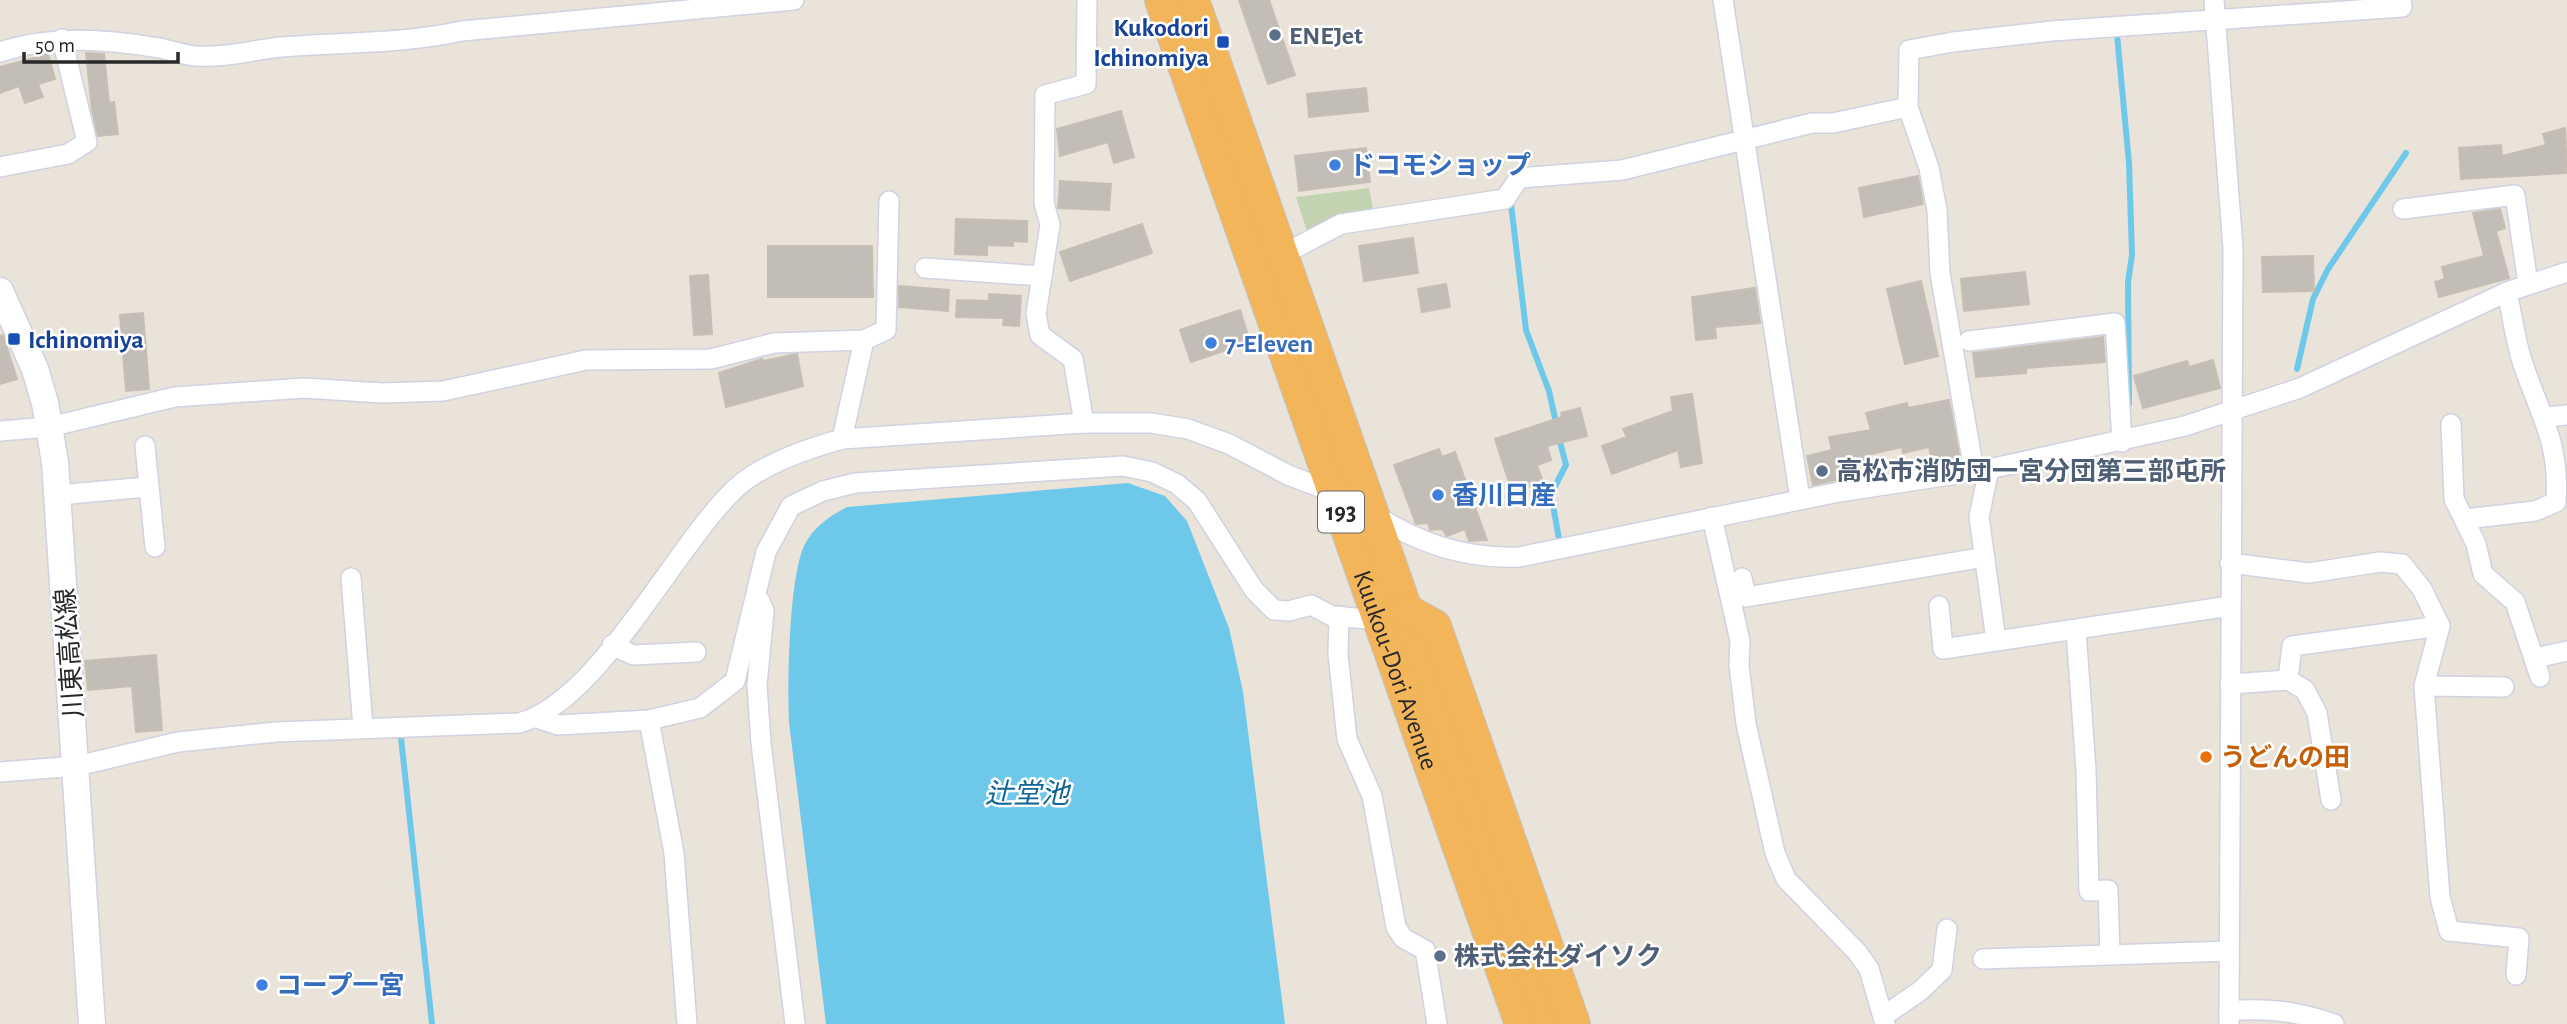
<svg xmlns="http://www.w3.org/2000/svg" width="2567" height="1024" font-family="'Alegreya Sans','Noto Sans JP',sans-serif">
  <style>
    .cemetery { fill: #c2d3b1 }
    .water { fill: #6ec8ea }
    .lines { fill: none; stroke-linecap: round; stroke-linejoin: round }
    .stream { stroke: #6ec8ea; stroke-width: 6 }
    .building { fill: #c2bdb6; stroke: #c5bfb4; stroke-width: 2 }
    .minor-casing { stroke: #cfd2e1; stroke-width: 22 }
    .secondary-casing { stroke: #cfd2e1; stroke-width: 29 }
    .trunk-casing { stroke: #c3c3c3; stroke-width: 34 }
    .minor { stroke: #fff; stroke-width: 19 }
    .secondary { stroke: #fff; stroke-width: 26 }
    .trunk { stroke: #f2b55a; stroke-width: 32 }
    .service-dot { fill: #5c6f8a; stroke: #fff; stroke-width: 2.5 }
    .transit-dot { fill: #1a4fb4; stroke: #fff; stroke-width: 2.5 }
    .shop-dot { fill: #3f7fe0; stroke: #fff; stroke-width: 2.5 }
    .food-dot { fill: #e8710a; stroke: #fff; stroke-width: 2.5 }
    .labels { text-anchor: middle; stroke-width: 5; stroke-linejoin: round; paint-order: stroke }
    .shield { fill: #fff; stroke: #686868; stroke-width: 2 }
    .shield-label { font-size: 24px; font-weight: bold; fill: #282828 }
    .transit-label { font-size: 26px; font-weight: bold; fill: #164399; stroke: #fff; text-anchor: end }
    .service-label { font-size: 26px; font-weight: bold; fill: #4e5e75; stroke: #fff; text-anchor: start }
    .shop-label { font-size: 26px; font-weight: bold; fill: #366cbe; stroke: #fff; text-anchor: start }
    .street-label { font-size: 26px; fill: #282828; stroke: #fff }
    .food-label { font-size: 26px; font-weight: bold; fill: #c56008; stroke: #fff; text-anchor: start }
    .water-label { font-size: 28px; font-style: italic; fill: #116593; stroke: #fff }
  </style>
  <rect width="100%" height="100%" fill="#eae3da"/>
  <polygon class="cemetery" points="1369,188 1374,214 1335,217 1307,231 1296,197"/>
  <path class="water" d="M1128,483l37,13 22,25 42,107 14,64 42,332h-459l-37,-302c-2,-39 0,-143 15,-176 9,-19 26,-30 43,-39z"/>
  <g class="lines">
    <g class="stream">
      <polyline points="2117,35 2129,163 2132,255 2128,282 2129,404"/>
      <polyline points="1513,199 1511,204 1526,330 1549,391 1557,427"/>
      <polyline points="2297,369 2313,299 2328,269 2406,153"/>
      <polyline points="1559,438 1566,465 1551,494 1559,539"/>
      <polyline points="401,738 432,1024"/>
    </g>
  </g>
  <g class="building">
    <polygon points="1239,0 1269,0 1295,75 1268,84"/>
    <polygon points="86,53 104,54 109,103 114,102 118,134 98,136 92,110"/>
    <polygon points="48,54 55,79 38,84 43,97 25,103 19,86 0,93 0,67"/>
    <polygon points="1366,88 1368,111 1309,117 1307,94"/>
    <polygon points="1121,111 1134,157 1114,163 1108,142 1060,156 1057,129"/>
    <polygon points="2565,128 2567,173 2461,179 2459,148 2501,145 2502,156 2546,145 2543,134"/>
    <polygon points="1366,148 1370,182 1299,191 1295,156"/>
    <polygon points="1918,176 1923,204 1864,217 1859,188"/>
    <polygon points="1060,181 1111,184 1109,210 1058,208"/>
    <polygon points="2500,209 2505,228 2496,231 2509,278 2439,297 2435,282 2445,279 2442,267 2484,256 2473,213"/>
    <polygon points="956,219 1027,221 1027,242 1013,241 1013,246 987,245 987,255 955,254"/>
    <polygon points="1142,224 1152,253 1070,281 1060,252"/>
    <polygon points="1413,238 1418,273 1364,281 1359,246"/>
    <polygon points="768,246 872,246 873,297 768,297"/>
    <polygon points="2313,256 2314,291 2263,292 2262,257"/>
    <polygon points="2025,272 2029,304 1964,311 1961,279"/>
    <polygon points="708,275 712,334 694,335 690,276"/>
    <polygon points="1921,281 1938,356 1905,364 1887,289"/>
    <polygon points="1446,284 1450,307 1422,312 1418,289"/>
    <polygon points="899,286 949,290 948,311 899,307"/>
    <polygon points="1755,288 1760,323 1715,327 1716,338 1696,340 1692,297"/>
    <polygon points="989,294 1021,296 1019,326 1003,325 1004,318 956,317 957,300 989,301"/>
    <polygon points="1240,310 1250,342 1191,362 1180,330"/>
    <polygon points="143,313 149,389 126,391 120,315"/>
    <polygon points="3,335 17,379 0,384 0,336"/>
    <polygon points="2103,337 2105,362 2026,368 2026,373 1976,377 1973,353"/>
    <polygon points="797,354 803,386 726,407 719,373 762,359 763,361"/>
    <polygon points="2213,360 2220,388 2143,408 2134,376 2187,361 2189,367"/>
    <polygon points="1692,394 1702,463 1681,467 1678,450 1612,474 1602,446 1627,437 1623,429 1673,411 1671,397"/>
    <polygon points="1949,400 1960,460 1933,465 1929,447 1903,453 1902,447 1867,455 1868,462 1834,469 1836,480 1813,485 1807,456 1832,450 1829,437 1871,430 1866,413 1907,403 1908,408"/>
    <polygon points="1580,408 1587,436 1547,446 1551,460 1537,465 1543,482 1512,492 1495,439 1562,417 1561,413"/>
    <polygon points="1439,449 1442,457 1455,452 1487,540 1469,541 1465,529 1447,536 1442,529 1430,530 1428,523 1416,524 1394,465"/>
    <polygon points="156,655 162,730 136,732 132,686 88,690 85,661"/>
  </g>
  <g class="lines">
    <defs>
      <g id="minor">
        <polyline points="1723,0 1800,499"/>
        <polyline points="2214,0 2233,248 2229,1024"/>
        <path d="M0,52c51,-17 107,-13 159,-4 12,2 24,7 37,8 28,2 57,-6 85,-9 61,-5 121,-3 181,-16l332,-31"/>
        <polyline points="0,167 68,154 87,142 62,39"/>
        <polyline points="2403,209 2515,195 2528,284"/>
        <polyline points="1282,255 1341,224 1505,199 1519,178 1622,170 1812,123 1833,123 1908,107"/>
        <polyline points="925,268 1042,276"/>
        <polyline points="1969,341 2115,323 2122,442"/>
        <polyline points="2545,417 2567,415"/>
        <polyline points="1084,423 1073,359 1040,335 1036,314 1050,225 1044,203 1045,95 1086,84 1087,0"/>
        <polyline points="2451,424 2454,499 2476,544 2483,574 2515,602 2540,677"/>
        <polyline points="0,431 49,427 175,397 304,388 382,393 443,391 586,360 711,359 774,343 864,340 886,330 889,201"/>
        <polyline points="842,439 864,340"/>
        <polyline points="145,446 155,547"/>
        <polyline points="1989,469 1979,517 1996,640"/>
        <polyline points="1974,471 1940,273 1937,210 1929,168 1908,107 1909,50 1953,42 2052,31 2402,7 2401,0"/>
        <polyline points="58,495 147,487"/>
        <path d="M1374,514c43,29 92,45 145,43l320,-65 150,-23 196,-43 115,-38 207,-96 60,-20"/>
        <polyline points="1712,517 1740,641 1739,665 1746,724 1775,853 1786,879 1857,952 1869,969 1885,1024"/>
        <path d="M2465,519l70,-8 21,-9c4,-61 -16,-86 -34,-141 -7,-22 -10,-47 -15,-69"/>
        <polyline points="2230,563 2309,573 2380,562 2402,564 2422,589 2440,626 2424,686 2440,897 2449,931 2519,938 2516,975"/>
        <polyline points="351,578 363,727"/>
        <polyline points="1742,578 1746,597 1985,557"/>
        <polyline points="760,601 764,611 757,685 761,743 795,1024"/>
        <polyline points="1939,606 1943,649 2230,606"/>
        <polyline points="1339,616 1338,654 1347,739 1372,796 1396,927 1403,938 1425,950 1437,1024"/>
        <polyline points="2076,630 2086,770 2089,891 2108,890 2110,955"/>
        <polyline points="612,645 633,655 696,652"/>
        <polyline points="2536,658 2567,651"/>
        <polyline points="2230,684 2288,680"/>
        <polyline points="2424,686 2504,687"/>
        <polyline points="537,718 558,725 649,720 700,708 735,681 766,552 791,506 823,491 855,483 1123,466 1152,472 1177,484 1197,501 1254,590 1274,610 1289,611 1311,605 1332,616 1379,620"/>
        <polyline points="649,720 674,853 687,1024"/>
        <path d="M0,772l77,-6 101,-24 98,-10 243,-9c80,-21 154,-175 217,-235 28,-25 71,-39 106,-49l242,-16h67l37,6 41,15 59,31 50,19"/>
        <polyline points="2331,800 2317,713 2305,690 2288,680 2292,646 2440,626"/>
        <polyline points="1983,959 2229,951"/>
        <path d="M2229,1011c38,-4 70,1 105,13"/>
        <polyline points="1885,1015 1920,991 1942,970 1947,929"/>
      </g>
      <polyline id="secondary" points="0,291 35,369 45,403 55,462 92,1024"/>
      <g id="trunk">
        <path id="s1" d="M1161,0l360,1024"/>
        <polyline points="1193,0 1551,1024"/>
        <polyline points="1406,610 1435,626 1574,1024"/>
      </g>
    </defs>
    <use href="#minor" class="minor-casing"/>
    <use href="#secondary" class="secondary-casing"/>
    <use href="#trunk" class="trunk-casing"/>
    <use href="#minor" class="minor"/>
    <use href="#secondary" class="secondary"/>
    <use href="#trunk" class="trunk"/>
  </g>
  <g class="service-dot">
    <circle cx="1275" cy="35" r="7"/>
    <circle cx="1822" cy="471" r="7"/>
    <circle cx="1440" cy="956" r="7"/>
  </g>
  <g class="transit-dot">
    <rect x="1216" y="35" width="14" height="14" rx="3.5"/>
    <rect x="7" y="332" width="14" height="14" rx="3.5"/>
  </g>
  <g class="shop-dot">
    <circle cx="1335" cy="165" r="7"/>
    <circle cx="1211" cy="343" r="7"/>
    <circle cx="1438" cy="495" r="7"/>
    <circle cx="262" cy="985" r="7"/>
  </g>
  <circle class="food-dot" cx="2206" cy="757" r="7"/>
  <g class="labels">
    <rect class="shield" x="1318" y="491.5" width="46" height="41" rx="5"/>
    <g class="shield-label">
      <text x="1341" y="520">193</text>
    </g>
    <g class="transit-label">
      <text x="1209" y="36">Kukodori<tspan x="1209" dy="30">Ichinomiya</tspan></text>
      <text x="28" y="348" text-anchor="start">Ichinomiya</text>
    </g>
    <g class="service-label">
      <text x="1289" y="44">ENEJet</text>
      <text x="1836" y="480">高松市消防団一宮分団第三部屯所</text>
      <text x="1454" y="965">株式会社ダイソク</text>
    </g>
    <g class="shop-label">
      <text x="1349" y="174">ドコモショップ</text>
      <text x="1225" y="352">7-Eleven</text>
      <text x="1452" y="504">香川日産</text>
      <text x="276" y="994">コープ一宮</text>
    </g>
    <g class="street-label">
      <text transform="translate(69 653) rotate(-94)" y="9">川東高松線</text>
      <text dy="9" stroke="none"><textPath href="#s1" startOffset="710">Kuukou-Dori Avenue</textPath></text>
    </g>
    <g class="food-label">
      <text x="2220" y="766">うどんの田</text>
    </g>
    <g class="water-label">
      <text x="1027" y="803">辻堂池</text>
    </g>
  </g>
  <path d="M24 52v10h154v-10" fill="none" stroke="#282828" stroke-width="3.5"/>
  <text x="35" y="52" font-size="21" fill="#282828" stroke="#ffffff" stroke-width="5" paint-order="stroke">50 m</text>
</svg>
